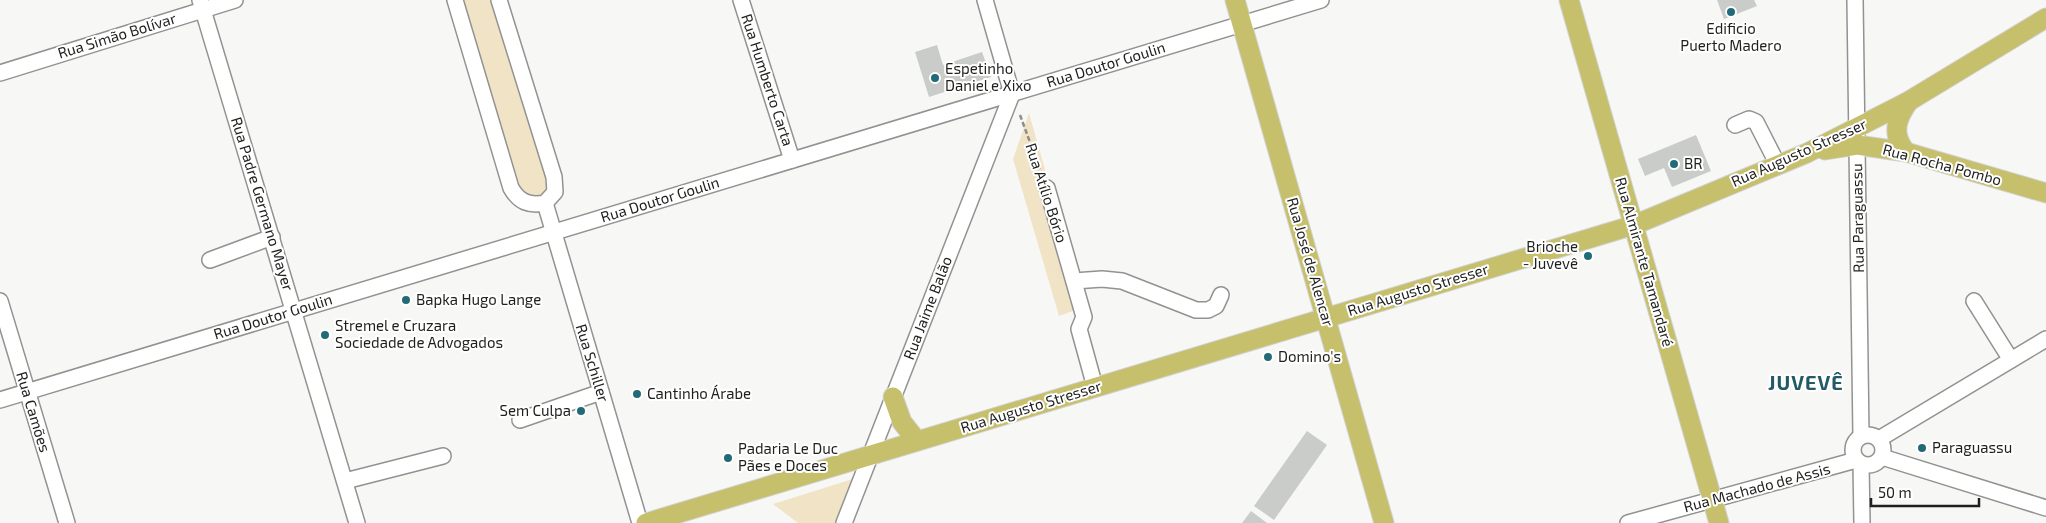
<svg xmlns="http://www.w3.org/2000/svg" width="2046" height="523" font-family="'Exo 2',sans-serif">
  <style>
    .green { fill: #f1e3c6 }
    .building { fill: #caccc9 }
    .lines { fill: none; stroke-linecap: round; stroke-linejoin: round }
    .minor-casing { stroke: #929390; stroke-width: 18 }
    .major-casing { stroke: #d2d2d2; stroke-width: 21 }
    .path { stroke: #8d8d8b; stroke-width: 2.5; stroke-dasharray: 5 2.5; stroke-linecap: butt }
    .minor { stroke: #fff; stroke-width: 15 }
    .major { stroke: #c6bf6c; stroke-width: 19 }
    .poi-dot { fill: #226a77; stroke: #fff; stroke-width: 2 }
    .labels { text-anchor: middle; stroke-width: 4; stroke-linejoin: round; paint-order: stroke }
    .poi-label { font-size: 15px; fill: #1f1f1e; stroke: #fff; text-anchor: start }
    .street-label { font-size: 15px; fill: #1f1f1e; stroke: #fff }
    .district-label { font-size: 20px; font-weight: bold; letter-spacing: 1px; fill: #225a65; stroke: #fff }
  </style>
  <rect width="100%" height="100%" fill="#f7f8f5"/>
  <g class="green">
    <polygon points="463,0 491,0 549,180 545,193 539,198 530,198 518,188"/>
    <polygon points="1029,113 1084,307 1059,316 1013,159"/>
    <polygon points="856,478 837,523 798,523 773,504"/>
  </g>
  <g class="building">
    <polygon points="1717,0 1754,0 1757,6 1724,19"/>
    <polygon points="937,45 943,65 982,52 991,77 929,97 915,52"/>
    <polygon points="1696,135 1711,171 1672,187 1664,168 1645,176 1638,159"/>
    <polygon points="1307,431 1327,445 1274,520 1254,506"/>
    <polygon points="1251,511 1267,523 1242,523"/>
  </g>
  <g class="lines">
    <defs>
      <g id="minor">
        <polyline points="200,0 357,523"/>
        <path d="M455,0l56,188c8,14 18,18 34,15l10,-11 -1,-15 -55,-177"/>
        <polyline points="741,0 792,160"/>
        <polyline points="1855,0 1861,436"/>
        <polyline points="0,73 235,0"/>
        <polyline points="1735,125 1749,119 1756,122 1778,165"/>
        <polyline points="1047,188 1084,317 1079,329 1095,387"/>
        <polyline points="545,203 640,523"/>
        <polyline points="210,260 272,237"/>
        <polyline points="1074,281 1102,279 1122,281 1196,310 1208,310 1216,306 1221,295"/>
        <polyline points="0,301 67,523"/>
        <polyline points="1974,301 2011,360"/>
        <polyline points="0,400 1321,0"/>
        <polyline points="520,420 601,392"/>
        <circle cx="1868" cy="450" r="15"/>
        <polyline points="1879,439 2046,339"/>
        <polyline points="1882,457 2046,508"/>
        <polyline points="1861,464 1862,523"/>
        <polyline points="345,481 443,456"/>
        <polyline points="844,523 1012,94 985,0"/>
        <polyline points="1628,523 1856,460"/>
      </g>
      <g id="major">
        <polyline points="1235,0 1384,523"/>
        <polyline points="1569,0 1719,523"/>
        <polyline points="1825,150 1857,145 1906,152 2046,193"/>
        <path d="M1906,152c-15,-18 -10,-33 3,-51"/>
        <polyline points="893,397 902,422 917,441"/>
        <polyline points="646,523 1634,225 1807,153 1909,101 2046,18"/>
      </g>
    </defs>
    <use href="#minor" class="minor-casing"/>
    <use href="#major" class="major-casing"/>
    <polyline class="path" points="1020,115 1042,175"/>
    <use href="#minor" class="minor"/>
    <use href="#major" class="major"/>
  </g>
  <g class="poi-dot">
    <circle cx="1731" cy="12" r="5"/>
    <circle cx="935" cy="78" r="5"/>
    <circle cx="1674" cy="164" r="5"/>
    <circle cx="1588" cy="256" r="5"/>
    <circle cx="406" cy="300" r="5"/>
    <circle cx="325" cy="335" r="5"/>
    <circle cx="1268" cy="357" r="5"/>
    <circle cx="637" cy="394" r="5"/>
    <circle cx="581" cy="411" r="5"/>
    <circle cx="1922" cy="448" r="5"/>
    <circle cx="728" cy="458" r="5"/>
  </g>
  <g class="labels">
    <g class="poi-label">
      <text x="1731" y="34" text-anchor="middle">Edificio<tspan x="1731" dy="17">Puerto Madero</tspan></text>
      <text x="945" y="74">Espetinho<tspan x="945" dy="17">Daniel e Xixo</tspan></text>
      <text x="1684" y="169">BR</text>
      <text x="1578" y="252" text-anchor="end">Brioche<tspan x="1578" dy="17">- Juvevê</tspan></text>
      <text x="416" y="305">Bapka Hugo Lange</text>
      <text x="335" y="331">Stremel e Cruzara<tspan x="335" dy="17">Sociedade de Advogados</tspan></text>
      <text x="1278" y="362">Domino's</text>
      <text x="647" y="399">Cantinho Árabe</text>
      <text x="571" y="416" text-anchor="end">Sem Culpa</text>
      <text x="1932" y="453">Paraguassu</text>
      <text x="738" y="454">Padaria Le Duc<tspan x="738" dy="17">Pães e Doces</tspan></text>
    </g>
    <g class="street-label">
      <text transform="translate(117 36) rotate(-17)" y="5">Rua Simão Bolívar</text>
      <text transform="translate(1106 65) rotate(-17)" y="5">Rua Doutor Goulin</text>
      <text transform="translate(767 80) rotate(72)" y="5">Rua Humberto Carta</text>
      <text transform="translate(1799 153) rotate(-24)" y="5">Rua Augusto Stresser</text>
      <text transform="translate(1942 165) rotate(15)" y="5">Rua Rocha Pombo</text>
      <text transform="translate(1046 193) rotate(72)" y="5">Rua Atílio Bório</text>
      <text transform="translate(660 200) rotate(-17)" y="5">Rua Doutor Goulin</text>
      <text transform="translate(262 204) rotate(73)" y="5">Rua Padre Germano Mayer</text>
      <text transform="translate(1858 218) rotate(-91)" y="5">Rua Paraguassu</text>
      <text transform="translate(1310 262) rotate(74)" y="5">Rua José de Alencar</text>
      <text transform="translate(1644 262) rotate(74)" y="5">Rua Almirante Tamandaré</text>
      <text transform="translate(1418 290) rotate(-17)" y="5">Rua Augusto Stresser</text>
      <text transform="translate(928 308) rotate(-69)" y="5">Rua Jaime Balão</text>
      <text transform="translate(273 317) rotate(-17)" y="5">Rua Doutor Goulin</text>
      <text transform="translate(592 363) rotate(73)" y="5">Rua Schiller</text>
      <text transform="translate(1031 407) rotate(-17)" y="5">Rua Augusto Stresser</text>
      <text transform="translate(33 412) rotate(73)" y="5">Rua Camões</text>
      <text transform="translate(1757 488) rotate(-15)" y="5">Rua Machado de Assis</text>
    </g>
    <g class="district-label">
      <text x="1806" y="390">JUVEVÊ</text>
    </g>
  </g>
  <path d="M1871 498v8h108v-8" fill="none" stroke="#1f1f1e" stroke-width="2.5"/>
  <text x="1878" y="498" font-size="15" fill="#1f1f1e" stroke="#ffffff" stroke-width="4" paint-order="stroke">50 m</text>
</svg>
